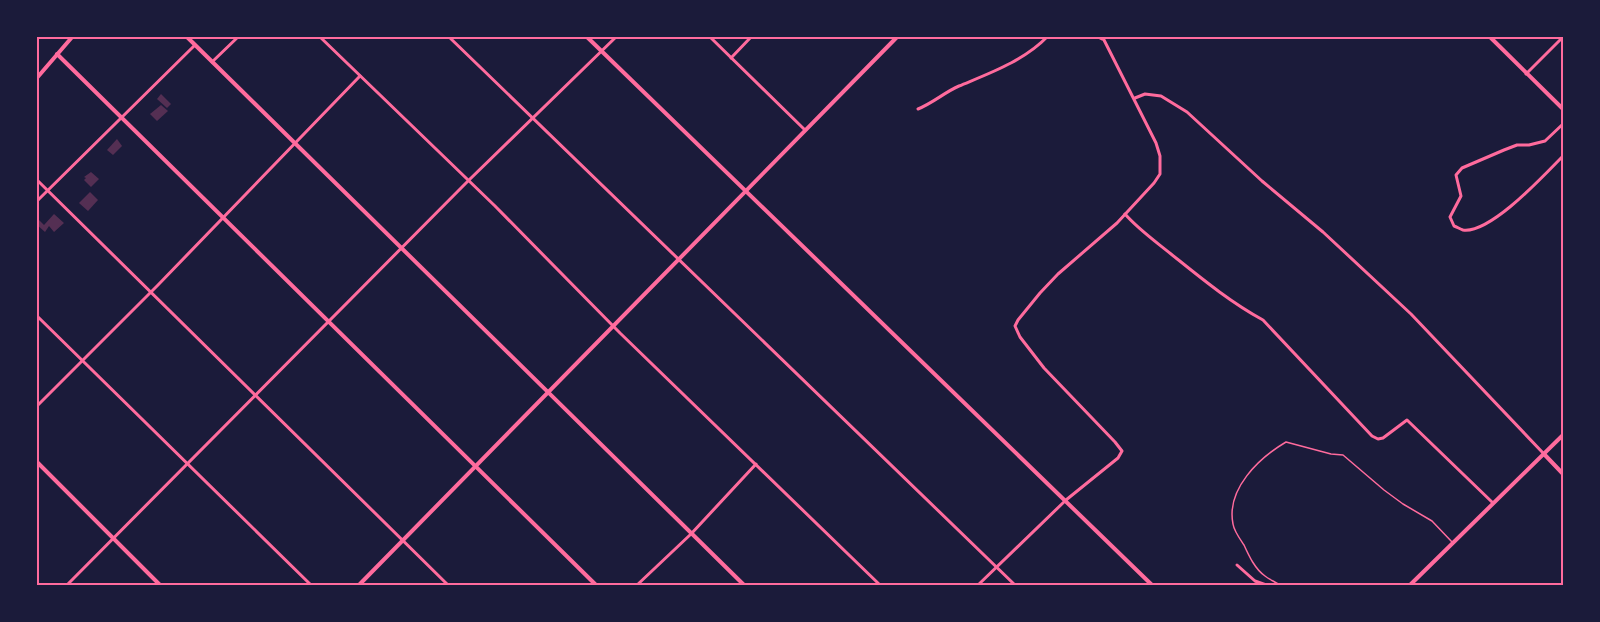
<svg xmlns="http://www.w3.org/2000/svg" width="1600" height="622" font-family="'PT Sans Narrow',sans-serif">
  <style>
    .building { fill: #542f53 }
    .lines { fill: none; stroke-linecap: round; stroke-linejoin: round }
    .service { stroke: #ff6b9d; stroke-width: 1.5 }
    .minor { stroke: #ff6b9d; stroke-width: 3 }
    .tertiary { stroke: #ff6b9d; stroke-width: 4 }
    .neatline { fill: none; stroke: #ff6b9d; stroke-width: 2 }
  </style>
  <rect width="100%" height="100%" fill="#1b1b3a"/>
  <g class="building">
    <polygon points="161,94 171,104 167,108 157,99"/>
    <polygon points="161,105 168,111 157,121 150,114"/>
    <polygon points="117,139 122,146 113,155 107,150"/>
    <polygon points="91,172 99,179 91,187 84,180 86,178 84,177"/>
    <polygon points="90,192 98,200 88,211 79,203"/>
    <polygon points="54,214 64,223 54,232 49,226 45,232 36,224 36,217 44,225"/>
  </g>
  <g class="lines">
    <path class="service" d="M1281,586c-5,-4 -11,-6 -16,-10 -10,-7 -16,-20 -21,-31 -4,-6 -10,-14 -11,-21 -7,-35 26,-66 53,-82l45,12 12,1 41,35 19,14 29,17 20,21"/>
    <g class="minor">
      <polyline points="319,36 495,206 620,333 881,586"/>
      <polyline points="448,36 1016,586"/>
      <polyline points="709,36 805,130"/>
      <polyline points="1096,36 1102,39"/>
      <polyline points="731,58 752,36"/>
      <polyline points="212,62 239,36"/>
      <polyline points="1526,74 1564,36"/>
      <polyline points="1135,98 1145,94 1161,96 1187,112 1262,181 1323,232 1411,314 1544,454"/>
      <path d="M918,109c15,-6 27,-17 41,-23 31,-13 65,-25 89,-50"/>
      <path d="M1564,123l-19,18 -16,4h-12l-13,5 -42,18 -6,7 5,21 -11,21 4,9c3,1 6,3 9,4 28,4 83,-57 101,-75"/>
      <polyline points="36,179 449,586"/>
      <polyline points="36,202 195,45"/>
      <path d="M1125,214c13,15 30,27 46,40 30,24 59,48 92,66l109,116 6,3 5,-1 24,-18 86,83"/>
      <polyline points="36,315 312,586"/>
      <polyline points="36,407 158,285 360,76"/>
      <polyline points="1237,565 1255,581 1269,586"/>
      <polyline points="66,586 468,181 617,36"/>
      <polyline points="636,586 691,534 756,464"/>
      <polyline points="977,586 1066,500 1118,458 1122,451 1115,442 1044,368 1020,337 1015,326 1018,320 1040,293 1058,274 1117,223 1154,183 1160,174 1160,156 1156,143 1102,36"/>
    </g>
    <g class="tertiary">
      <polyline points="186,36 745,586"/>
      <polyline points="586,36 1153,586"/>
      <polyline points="1489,36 1564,110"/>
      <polyline points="57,54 597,586"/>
      <polyline points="36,79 73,36"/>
      <polyline points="1544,454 1564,475"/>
      <polyline points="36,461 161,586"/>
      <polyline points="358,586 898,36"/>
      <polyline points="1409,586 1564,434"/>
    </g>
  </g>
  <rect width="1600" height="622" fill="none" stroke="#1b1b3a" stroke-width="75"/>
  <rect x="38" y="38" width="1524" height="546" class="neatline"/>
</svg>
